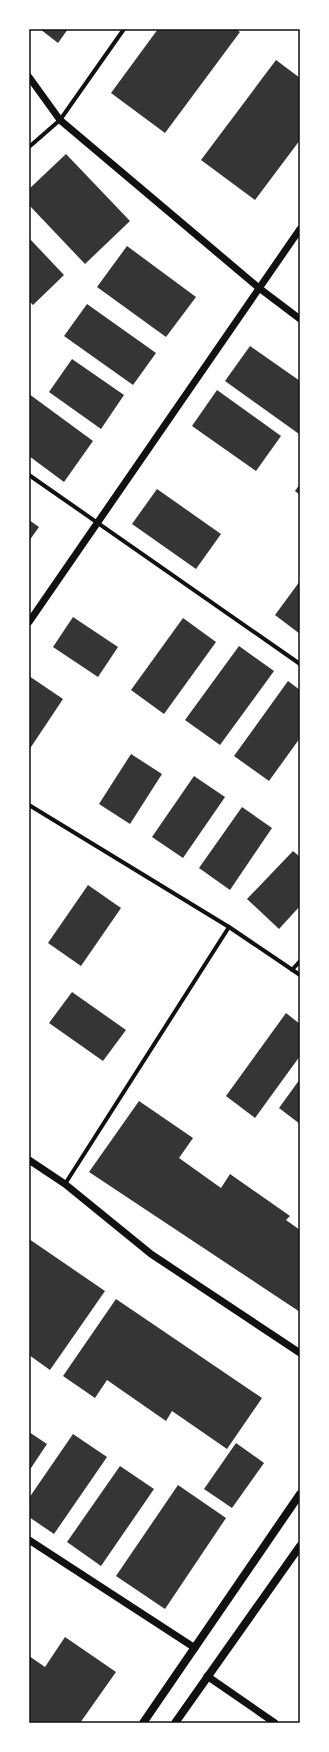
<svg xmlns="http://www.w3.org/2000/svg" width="329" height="1752" font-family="'IBM Plex Sans',sans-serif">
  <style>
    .building { fill: #353535 }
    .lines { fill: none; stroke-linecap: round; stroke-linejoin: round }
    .minor { stroke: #111; stroke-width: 4 }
    .tertiary { stroke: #111; stroke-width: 7 }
    .secondary { stroke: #111; stroke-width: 8 }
    .neatline { fill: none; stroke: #111; stroke-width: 1.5 }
  </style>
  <rect width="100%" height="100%" fill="#fff"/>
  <g class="building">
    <polygon points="40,29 68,29 58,43"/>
    <polygon points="158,29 235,29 240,32 165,133 111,93"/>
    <polygon points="276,60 300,78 300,140 255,200 201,160"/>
    <polygon points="66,154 130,221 85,264 29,205 29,189"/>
    <polygon points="29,238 64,275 33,305 29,301"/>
    <polygon points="127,246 196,297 166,337 97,287"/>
    <polygon points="87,304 156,353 133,385 64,336"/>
    <polygon points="250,346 300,381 299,434 225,381"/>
    <polygon points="72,359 124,395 101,429 49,392"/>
    <polygon points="217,390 281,436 256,471 192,426"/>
    <polygon points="29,394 93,441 64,482 29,456"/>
    <polygon points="300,484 300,495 295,491"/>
    <polygon points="157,489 221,534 196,569 132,524"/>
    <polygon points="29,520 39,527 29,541"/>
    <polygon points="300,581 300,634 275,615"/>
    <polygon points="73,617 118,647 98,677 53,647"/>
    <polygon points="183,618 216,642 164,714 131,690"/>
    <polygon points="239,646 274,671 220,745 185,720"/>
    <polygon points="29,676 63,699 29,750"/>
    <polygon points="288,681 300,690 300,738 269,781 234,756"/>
    <polygon points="131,754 162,774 130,824 99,804"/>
    <polygon points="194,776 225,797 183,858 152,837"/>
    <polygon points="242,807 272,828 230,890 199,868"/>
    <polygon points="293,851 300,857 300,906 279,929 247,899"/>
    <polygon points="88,885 121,908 81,966 48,943"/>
    <polygon points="72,992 126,1030 103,1061 49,1023"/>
    <polygon points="286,1013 300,1024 300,1056 255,1118 226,1096"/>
    <polygon points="300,1079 300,1124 279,1108"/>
    <polygon points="139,1101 193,1138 179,1158 221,1188 230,1174 290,1216 286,1220 300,1230 300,1312 89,1172"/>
    <polygon points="29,1239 105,1291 50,1370 29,1355"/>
    <polygon points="116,1299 262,1398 227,1449 172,1411 166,1421 107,1380 95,1398 63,1376"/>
    <polygon points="29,1432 47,1444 29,1471"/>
    <polygon points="73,1434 107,1457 54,1534 29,1517 29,1498"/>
    <polygon points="236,1443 264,1463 232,1508 204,1489"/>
    <polygon points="120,1466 154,1489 101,1566 67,1542"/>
    <polygon points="178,1485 226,1518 165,1609 116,1576"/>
    <polygon points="65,1637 116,1672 80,1723 29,1723 29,1656 45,1667"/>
  </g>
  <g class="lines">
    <g class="minor">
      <polyline points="29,147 60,120 124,29"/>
      <polyline points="29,475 300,664"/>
      <polyline points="29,805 229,927 300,975"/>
      <polyline points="292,970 300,961"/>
      <polyline points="65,1184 229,927"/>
    </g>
    <g class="tertiary">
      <polyline points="29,77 60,120 259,288 300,319"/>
      <polyline points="29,622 300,229"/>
      <polyline points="29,1160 65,1184 151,1254 300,1353"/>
      <polyline points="29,1540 195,1648"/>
      <polyline points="207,1676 275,1723"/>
    </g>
    <g class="secondary">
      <polyline points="143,1723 300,1494"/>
      <polyline points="175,1723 300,1546"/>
    </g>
  </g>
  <rect width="329" height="1752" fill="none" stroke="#ffffff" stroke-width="60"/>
  <rect x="30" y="30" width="269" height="1692" class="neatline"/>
</svg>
